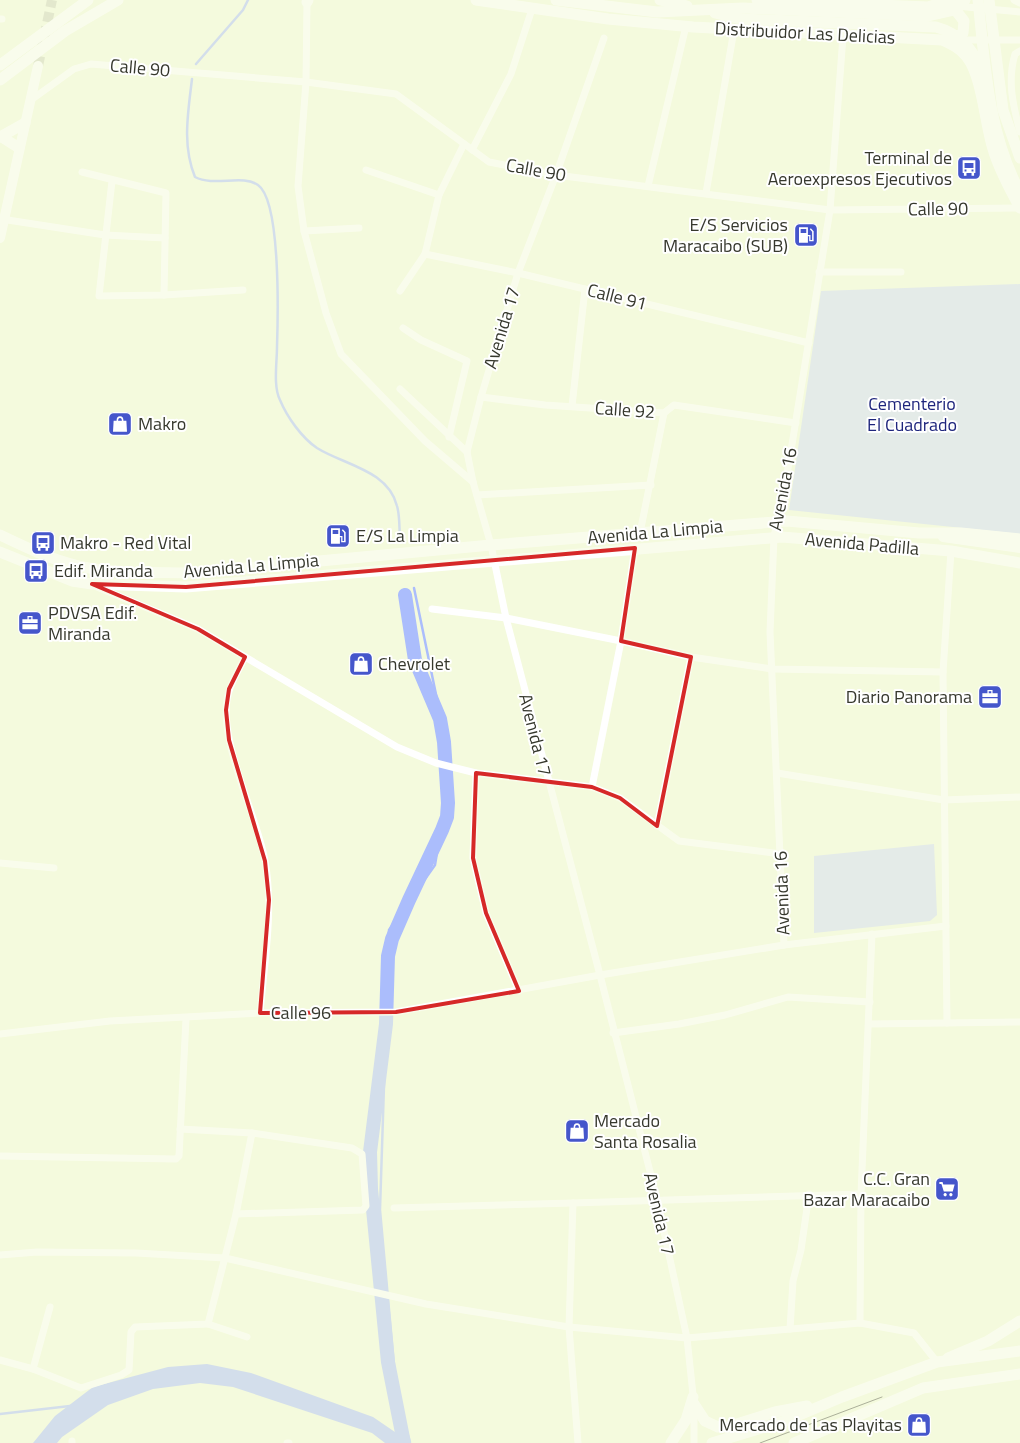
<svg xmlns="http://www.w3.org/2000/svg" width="1020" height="1443" font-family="'Titillium Web',sans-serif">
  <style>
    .green { fill: #d0d9f7 }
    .water { fill: #abbdfc }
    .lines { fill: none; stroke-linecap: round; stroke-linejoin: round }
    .stream { stroke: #abbdfc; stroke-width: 2.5 }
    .river { stroke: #abbdfc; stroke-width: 14 }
    .secondary-tunnel { stroke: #ced3ba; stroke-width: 10; stroke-dasharray: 10 5; stroke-linecap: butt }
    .street { stroke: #fff; stroke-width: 7 }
    .secondary { stroke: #fff; stroke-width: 10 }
    .primary { stroke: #fff; stroke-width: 11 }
    .tram { stroke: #525547; stroke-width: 1 }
    .marked { fill: none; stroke: #d62828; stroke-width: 4; stroke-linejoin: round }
    .labels { text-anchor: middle; stroke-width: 4; stroke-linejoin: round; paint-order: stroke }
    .street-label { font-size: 18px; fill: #36382d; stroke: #fff }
    .poi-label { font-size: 18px; fill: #36382d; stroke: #fff; text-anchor: start }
    .park-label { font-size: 18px; fill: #1e257c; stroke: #fff }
  </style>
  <rect width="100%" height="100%" fill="#f4fadd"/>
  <g class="green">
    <polygon points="1020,284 1020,534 789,510 821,291"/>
    <polygon points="934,844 937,915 930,921 814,933 814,856"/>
  </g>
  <polygon class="water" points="207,1364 251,1373 373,1417 411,1443 385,1443 372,1433 233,1387 200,1383 153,1389 108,1405 62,1437 57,1443 33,1443 55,1416 93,1387 168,1367"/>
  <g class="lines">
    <g class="stream">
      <polyline points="196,64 243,10 248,0"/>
      <path d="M192,79c-4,34 -10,66 3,98 19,10 48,-3 63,8 23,16 20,132 19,162 0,16 -4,39 3,53 7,17 22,38 37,48 27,17 71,22 80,58 3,10 2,21 3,31"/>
      <polyline points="0,1414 70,1406"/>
      <polyline points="410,1442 397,1398 380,1210 389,930 435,865 451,767 414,588"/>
    </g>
    <polyline class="river" points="404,1443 388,1362 371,1189 370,1152 386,1024 388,956 392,939 409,900 442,830 447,817 448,803 444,742 440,719 415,660 405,595"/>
    <polyline class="secondary-tunnel" points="38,66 52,0"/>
    <g class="street">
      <polyline points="1014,0 1020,3"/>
      <polyline points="307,2 306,82 298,186 304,231 326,313 341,354 425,441 473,482"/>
      <polyline points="956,6 1020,12"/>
      <polyline points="0,19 2,19"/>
      <polyline points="604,38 556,175 518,273 481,397 467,452 473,482 491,545 506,618 600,975 657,1199 687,1338 694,1404 694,1443"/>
      <polyline points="959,40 1020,40"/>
      <path d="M1020,51l-5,3c-8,27 -2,51 5,78"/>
      <polyline points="31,100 74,69 91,64 306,82 396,94 489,162 556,175 830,210 1020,208"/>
      <polyline points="472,150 511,74 532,9"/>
      <polyline points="366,170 439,195"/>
      <polyline points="82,172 166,193 164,295 99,296 112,181"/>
      <polyline points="648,186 686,26"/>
      <polyline points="706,193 734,30"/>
      <polyline points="1,219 105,235 165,238"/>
      <polyline points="304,231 359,228"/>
      <polyline points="425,254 518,273 809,343"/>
      <polyline points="819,272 901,272"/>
      <polyline points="400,291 425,254 439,195 464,144"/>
      <polyline points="164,295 243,290"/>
      <polyline points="403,328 421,340 467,361 449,437"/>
      <polyline points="400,389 467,452"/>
      <polyline points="481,397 545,405 664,413 674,405 796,423"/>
      <polyline points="572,406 585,289"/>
      <polyline points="477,495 651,485"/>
      <polyline points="640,533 664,413"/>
      <polyline points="97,587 198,629 397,747 436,763 476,773 592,787 620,798 679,841 781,854"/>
      <polyline points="432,609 506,618 621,641 691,657 772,669 943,672"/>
      <path d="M245,657c-5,10 -11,20 -15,31 -17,44 27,126 35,173 9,50 -1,103 -5,152"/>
      <polyline points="476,773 473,858 486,913 519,991"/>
      <polyline points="777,773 944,800 1020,797"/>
      <polyline points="592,787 621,641 635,548"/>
      <polyline points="657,826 691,657"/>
      <polyline points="0,863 54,868"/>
      <polyline points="784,945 770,632 774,537 789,463 830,210 843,36"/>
      <polyline points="947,1023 943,672 951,551"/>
      <polyline points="869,1024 1020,1022"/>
      <polyline points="613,1033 679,1024 725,1015 788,997 870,1002"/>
      <polyline points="0,1034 110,1021 260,1013 396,1012 600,975 784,945 946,926"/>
      <polyline points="180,1129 252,1133 352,1148 362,1154 366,1206 363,1210 236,1214"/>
      <polyline points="0,1156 176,1159 179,1156 186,1019"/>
      <polyline points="394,1208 573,1203"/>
      <polyline points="0,1255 37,1252 136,1253 225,1258 426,1304 569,1327 687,1338 860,1323 914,1333 937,1362"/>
      <polyline points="860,1323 861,1194 872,934"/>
      <polyline points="208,1324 247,1337"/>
      <polyline points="790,1329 793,1281 801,1250 809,1194"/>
      <polyline points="0,1360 33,1369 81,1388 121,1375 129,1370 131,1332 135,1327 208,1324 236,1214 252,1133"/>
      <polyline points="33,1369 50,1307"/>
      <polyline points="72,1441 72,1443"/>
      <polyline points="287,1443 289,1443"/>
      <polyline points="578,1443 569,1327 573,1203 861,1194"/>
    </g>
    <g class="secondary">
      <polyline points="0,238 38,66"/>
      <polyline points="943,537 1020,548"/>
    </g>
    <g class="primary">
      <path d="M476,0l132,19 85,8 249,13c9,4 18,8 25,17 15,19 18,67 26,92 6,21 17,40 27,59"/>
      <polyline points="556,0 657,12 743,8 928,16 950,11 965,0"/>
      <polyline points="660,0 687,6"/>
      <polyline points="757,0 928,7 950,0"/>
      <path d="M978,0c7,65 10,133 42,192"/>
      <polyline points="989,0 1003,110 1020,158"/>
      <polyline points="307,2 308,0"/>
      <polyline points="947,7 957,12 964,21 963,33 953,39"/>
      <path d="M715,13l26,6 195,8c27,7 38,26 50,49"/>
      <polyline points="0,65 88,0"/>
      <polyline points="0,80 65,31 118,0"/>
      <polyline points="0,137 25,123"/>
      <polyline points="2,137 19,148"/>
      <path d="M0,535c25,12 52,25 79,31 35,8 77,6 112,7l300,-28 296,-24 132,12h42l59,6"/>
      <polyline points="0,552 72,581 92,584 186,587 782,537 951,551 1020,563"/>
      <polyline points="948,1358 988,1341 1020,1321"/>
      <polyline points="694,1404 705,1421 718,1427 727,1427 775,1412 807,1406"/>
      <polyline points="671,1443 686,1420 693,1397"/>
      <polyline points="712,1443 785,1421 842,1397 937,1362 1020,1351"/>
      <polyline points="794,1443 923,1388 1020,1374"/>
    </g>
    <polyline class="tram" points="760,1443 882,1397"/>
  </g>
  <path d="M0 0H1020V1443H0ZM635,548l-14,93 70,16 -34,169 -37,-28 -28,-11 -116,-14 -3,85 13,55 33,78 -123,21 -136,1 9,-113 -4,-39 -36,-121 -3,-30 3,-21 16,-32 -47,-28 -106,-45 94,3z" fill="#f4fadd" fill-opacity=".55" fill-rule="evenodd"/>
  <path class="marked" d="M635,548l-14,93 70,16 -34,169 -37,-28 -28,-11 -116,-14 -3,85 13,55 33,78 -123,21 -136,1 9,-113 -4,-39 -36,-121 -3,-30 3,-21 16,-32 -47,-28 -106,-45 94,3z"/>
  <defs>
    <symbol id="bus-square" viewBox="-11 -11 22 22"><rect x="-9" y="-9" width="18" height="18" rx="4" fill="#4556cb" stroke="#fff"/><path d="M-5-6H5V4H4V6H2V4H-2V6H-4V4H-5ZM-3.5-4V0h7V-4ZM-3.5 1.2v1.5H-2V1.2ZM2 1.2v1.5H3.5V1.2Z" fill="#fff"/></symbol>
    <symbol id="fuel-square" viewBox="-11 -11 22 22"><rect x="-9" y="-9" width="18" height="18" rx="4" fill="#4556cb" stroke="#fff"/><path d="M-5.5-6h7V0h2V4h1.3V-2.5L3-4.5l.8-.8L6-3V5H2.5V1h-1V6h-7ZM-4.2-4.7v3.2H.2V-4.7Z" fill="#fff"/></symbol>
    <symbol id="shop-square" viewBox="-11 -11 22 22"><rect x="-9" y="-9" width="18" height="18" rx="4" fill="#4556cb" stroke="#fff"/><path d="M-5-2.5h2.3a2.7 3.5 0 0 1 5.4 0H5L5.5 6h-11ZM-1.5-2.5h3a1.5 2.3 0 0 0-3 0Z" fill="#fff"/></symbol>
    <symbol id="office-square" viewBox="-11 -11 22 22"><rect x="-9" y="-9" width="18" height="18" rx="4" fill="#4556cb" stroke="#fff"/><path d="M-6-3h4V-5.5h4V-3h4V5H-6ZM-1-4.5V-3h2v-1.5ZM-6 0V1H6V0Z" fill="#fff"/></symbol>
    <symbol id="supermarket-square" viewBox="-11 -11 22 22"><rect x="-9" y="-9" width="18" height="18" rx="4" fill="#4556cb" stroke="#fff"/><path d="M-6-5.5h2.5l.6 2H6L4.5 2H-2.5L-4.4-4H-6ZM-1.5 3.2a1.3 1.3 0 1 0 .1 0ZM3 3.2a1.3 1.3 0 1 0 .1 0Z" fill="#fff"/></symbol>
  </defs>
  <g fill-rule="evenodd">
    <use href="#bus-square" x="955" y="154" width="28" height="28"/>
    <use href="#fuel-square" x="792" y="221" width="28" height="28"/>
    <use href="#shop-square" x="106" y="410" width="28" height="28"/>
    <use href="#fuel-square" x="324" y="522" width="28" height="28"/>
    <use href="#bus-square" x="29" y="529" width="28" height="28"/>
    <use href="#bus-square" x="22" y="557" width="28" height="28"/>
    <use href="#office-square" x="16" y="609" width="28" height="28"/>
    <use href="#shop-square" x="347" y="650" width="28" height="28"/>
    <use href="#office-square" x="976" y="683" width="28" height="28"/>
    <use href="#shop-square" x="563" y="1117" width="28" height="28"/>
    <use href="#supermarket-square" x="933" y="1175" width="28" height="28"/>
    <use href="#shop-square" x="905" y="1411" width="28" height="28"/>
  </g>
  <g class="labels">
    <g class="street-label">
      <text transform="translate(805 33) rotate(3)" y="6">Distribuidor Las Delicias</text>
      <text transform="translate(140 68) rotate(5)" y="6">Calle 90</text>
      <text transform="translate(536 170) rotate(10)" y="6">Calle 90</text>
      <text transform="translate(938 209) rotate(-1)" y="6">Calle 90</text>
      <text transform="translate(617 297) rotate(14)" y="6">Calle 91</text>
      <text transform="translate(502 328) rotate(-73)" y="6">Avenida 17</text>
      <text transform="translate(625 410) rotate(4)" y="6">Calle 92</text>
      <text transform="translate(783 489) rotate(-79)" y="6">Avenida 16</text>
      <text transform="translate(655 532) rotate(-5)" y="6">Avenida La Limpia</text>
      <text transform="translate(862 544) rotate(5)" y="6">Avenida Padilla</text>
      <text transform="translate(251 566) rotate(-5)" y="6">Avenida La Limpia</text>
      <text transform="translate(535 735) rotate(76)" y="6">Avenida 17</text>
      <text transform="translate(782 893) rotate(-92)" y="6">Avenida 16</text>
      <text x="301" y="1019">Calle 96</text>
      <text transform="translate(659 1214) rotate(77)" y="6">Avenida 17</text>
    </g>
    <g class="poi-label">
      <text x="952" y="164" text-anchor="end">Terminal de<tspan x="952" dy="21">Aeroexpresos Ejecutivos</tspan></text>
      <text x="788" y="231" text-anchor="end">E/S Servicios<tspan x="788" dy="21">Maracaibo (SUB)</tspan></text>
      <text x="138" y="430">Makro</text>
      <text x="356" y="542">E/S La Limpia</text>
      <text x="60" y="549">Makro - Red Vital</text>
      <text x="54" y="577">Edif. Miranda</text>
      <text x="48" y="619">PDVSA Edif.<tspan x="48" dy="21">Miranda</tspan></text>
      <text x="378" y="670">Chevrolet</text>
      <text x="972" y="703" text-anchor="end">Diario Panorama</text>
      <text x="594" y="1127">Mercado<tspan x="594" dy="21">Santa Rosalia</tspan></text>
      <text x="930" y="1185" text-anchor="end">C.C. Gran<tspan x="930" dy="21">Bazar Maracaibo</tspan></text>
      <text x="902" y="1431" text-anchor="end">Mercado de Las Playitas</text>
    </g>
    <g class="park-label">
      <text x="912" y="410">Cementerio<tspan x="912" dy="21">El Cuadrado</tspan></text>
    </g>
  </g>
</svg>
